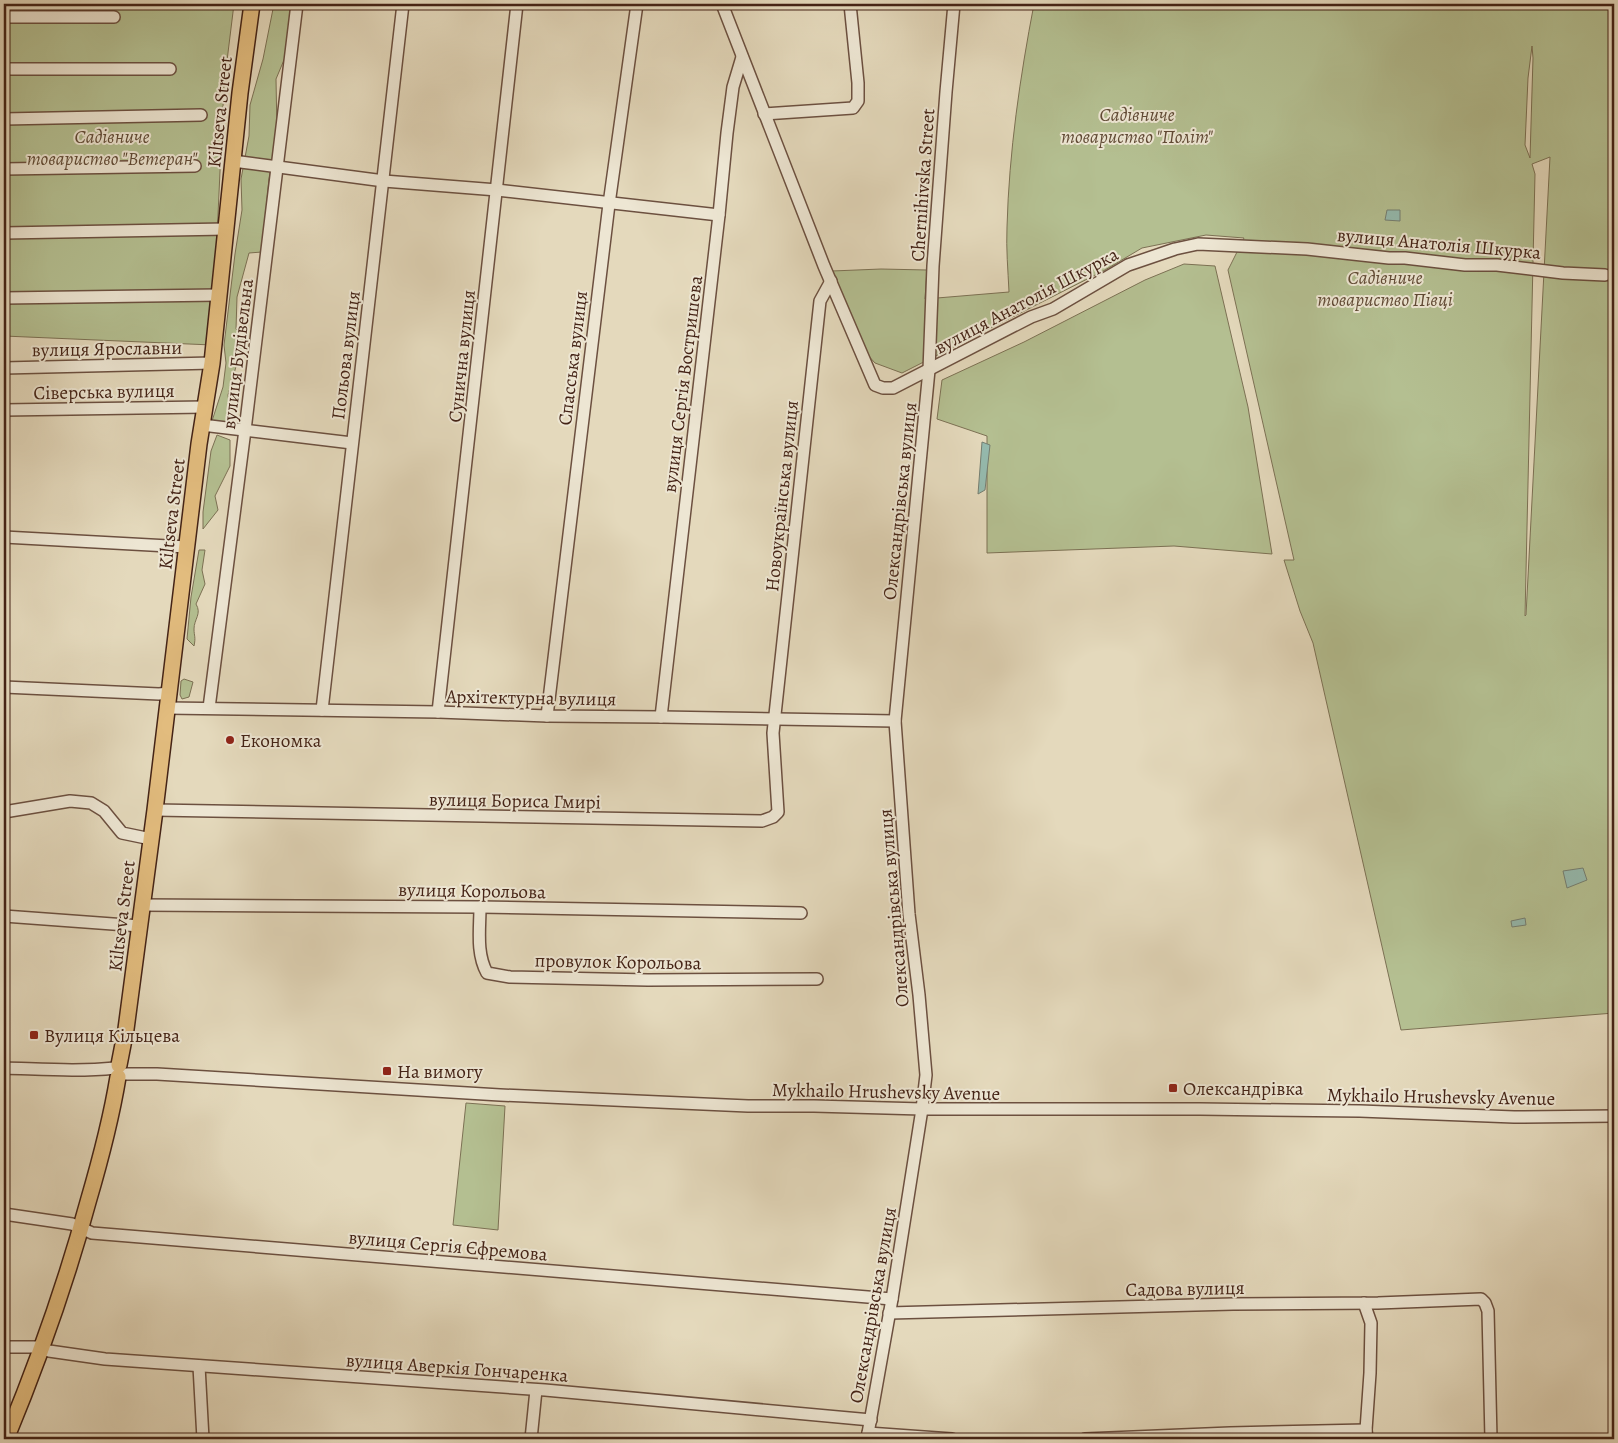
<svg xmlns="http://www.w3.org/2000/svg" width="1618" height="1443" font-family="Alegreya,serif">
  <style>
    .green { fill: #b4bf91; stroke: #7c7154; fill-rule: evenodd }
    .water { fill: #95baae; stroke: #757e71 }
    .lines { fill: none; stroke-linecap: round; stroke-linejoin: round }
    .minor-casing { stroke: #6c5040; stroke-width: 14 }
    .major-casing { stroke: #442316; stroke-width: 18 }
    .minor { stroke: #ede6d3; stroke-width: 11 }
    .major { stroke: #e2bc7e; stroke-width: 15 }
    .poi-dot { fill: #8f2418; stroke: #ede6d3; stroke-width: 2 }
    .labels { text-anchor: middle; stroke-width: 4; stroke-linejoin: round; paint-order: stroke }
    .street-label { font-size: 19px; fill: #442316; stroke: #ede6d3 }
    .park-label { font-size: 19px; font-style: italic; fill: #604a35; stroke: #ede6d3 }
    .poi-label { font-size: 19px; fill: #442316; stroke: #ede6d3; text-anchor: start }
  </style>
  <rect width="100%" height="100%" fill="#e4d9bc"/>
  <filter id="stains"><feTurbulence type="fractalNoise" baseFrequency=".004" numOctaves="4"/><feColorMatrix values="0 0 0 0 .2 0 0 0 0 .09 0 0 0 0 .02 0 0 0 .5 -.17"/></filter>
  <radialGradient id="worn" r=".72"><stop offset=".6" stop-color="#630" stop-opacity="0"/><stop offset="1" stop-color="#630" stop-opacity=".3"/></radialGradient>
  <g class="green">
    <polygon points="4,4 234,4 224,85 212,345 4,336"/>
    <polygon points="274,4 293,4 289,48 276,79 277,134 269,179 262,252 249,253 237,297 236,329 247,342 237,363 228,395 232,424 212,421 223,387 226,363 224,345 235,254 242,210 241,179 249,136 250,105 263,59"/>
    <path d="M1034,4h580v1009l-213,17 -88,-387 -13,-32 -16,-51h10l-66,-290 16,-32 -38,-3 -64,13 -37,22 -203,103 -27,-10 -10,-11 -33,-81 49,-2 46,1 -2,29 84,-7c-1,-22 -3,-43 -2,-65 2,-75 13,-150 27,-223zM1532,46l1,12 -3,100 -5,-13 3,-67zM1550,157l-24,458 -1,1 10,-442 -3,-10z"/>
    <polygon points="1184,264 1215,266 1248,407 1272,554 1174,546 987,553 987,436 937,419 942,380 1024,342 1145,280"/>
    <polygon points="217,435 230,440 230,466 215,496 218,510 203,529 203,512 211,451"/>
    <path d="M199,550h6l-3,20 3,14 -9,20c6,10 -2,15 -2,25 0,7 2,8 0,17l-7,-7 4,-42z"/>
    <polygon points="184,679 193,682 189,697 182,699 180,695 181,681"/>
    <polygon points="466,1103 505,1106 498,1230 453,1225"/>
  </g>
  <g class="water">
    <polygon points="1387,210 1400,210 1400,221 1385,220"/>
    <polygon points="982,442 990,445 985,490 978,494"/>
    <polygon points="1583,868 1587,880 1567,888 1563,871"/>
    <polygon points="1525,918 1526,925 1512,927 1511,921"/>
  </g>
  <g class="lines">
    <defs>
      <g id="minor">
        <polyline points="722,4 824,266 875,385 883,388 893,388 1031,317 1053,309 1128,265 1175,249 1198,244 1307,249 1389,258 1405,258 1465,265 1497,265 1563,273 1605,275"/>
        <polyline points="4,17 114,17"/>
        <polyline points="4,69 170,69"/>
        <polyline points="764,114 853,108 858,101 858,83 850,4"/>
        <polyline points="4,119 201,115"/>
        <polyline points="233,161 384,181 497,190 719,215"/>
        <polyline points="4,169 195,166"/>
        <polyline points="4,233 226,229"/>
        <polyline points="4,298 218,295"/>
        <polyline points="4,368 212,363"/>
        <polyline points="4,410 205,407"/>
        <polyline points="202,425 352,443"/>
        <polyline points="4,537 187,547"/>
        <polyline points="4,687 159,694 169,693"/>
        <polyline points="167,708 438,712 547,716 661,717 895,721"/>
        <polyline points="209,708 245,430 297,4"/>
        <polyline points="322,710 403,4"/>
        <polyline points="438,712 517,4"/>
        <polyline points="547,716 609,204 637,4"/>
        <polyline points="661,717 719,215 727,133 733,87 742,57"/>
        <polyline points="155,810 762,821 773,817 778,812 773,733 820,301 831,281"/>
        <polyline points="4,812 70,801 91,803 104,811 122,833 151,839"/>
        <polyline points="142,905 480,907 801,913"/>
        <path d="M480,907c0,22 -4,46 7,66l23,4 138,3 169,-1"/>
        <polyline points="4,916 140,926"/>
        <path d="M4,1068c37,1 74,4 111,0"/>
        <polyline points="126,1074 157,1074 500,1095 748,1106 814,1106 922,1109 1200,1109 1360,1111 1514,1117 1614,1116"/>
        <polyline points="4,1214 72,1224 92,1233 892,1299"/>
        <polyline points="1364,1303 1371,1323 1370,1373 1366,1430 1367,1439"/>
        <polyline points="889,1313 1233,1304 1378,1303 1481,1299 1485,1303 1488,1311 1491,1439"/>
        <polyline points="4,1347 36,1347 49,1351 105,1359 545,1390 871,1420"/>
        <polyline points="199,1366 203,1439"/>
        <polyline points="868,1433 952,1439"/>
        <polyline points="531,1439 536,1390"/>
        <polyline points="867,1439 892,1299 922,1109 926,1075 919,995 909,914 895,721 929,370 933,266 946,92 954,4"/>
        <polyline points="1085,1439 1230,1433 1366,1430"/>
      </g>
      <g id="major">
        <polyline points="119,1065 126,1029 155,810 199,444 212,363 240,93 252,4"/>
        <path d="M6,1439c32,-77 60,-156 82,-237 12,-41 23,-82 30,-125"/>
      </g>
    </defs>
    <use href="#minor" class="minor-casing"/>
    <use href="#major" class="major-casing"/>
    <use href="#minor" class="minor"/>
    <use href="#major" class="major"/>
  </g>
  <g class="poi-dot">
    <circle cx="230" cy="740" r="5"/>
    <rect x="29" y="1030" width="10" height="10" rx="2.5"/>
    <rect x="382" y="1066" width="10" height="10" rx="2.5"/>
    <rect x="1168" y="1083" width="10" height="10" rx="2.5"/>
  </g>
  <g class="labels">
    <g class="street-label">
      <text transform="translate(219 112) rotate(-84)" y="7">Kiltseva Street</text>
      <text transform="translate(922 185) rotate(-86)" y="7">Chernihivska Street</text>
      <text transform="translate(1439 243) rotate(5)" y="7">вулиця Анатолія Шкурка</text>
      <text transform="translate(1026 300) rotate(-28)" y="7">вулиця Анатолія Шкурка</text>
      <text transform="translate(107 348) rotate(-1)" y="7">вулиця Ярославни</text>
      <text transform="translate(237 354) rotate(-83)" y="7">вулиця Будівельна</text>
      <text transform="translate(345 355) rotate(-83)" y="7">Польова вулиця</text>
      <text transform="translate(461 356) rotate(-84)" y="7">Сунична вулиця</text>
      <text transform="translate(572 358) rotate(-83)" y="7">Спасська вулиця</text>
      <text transform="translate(682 384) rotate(-83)" y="7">вулиця Сергія Востришева</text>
      <text transform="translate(104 391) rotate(-1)" y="7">Сіверська вулиця</text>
      <text transform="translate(781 496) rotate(-84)" y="7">Новоукраїнська вулиця</text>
      <text transform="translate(899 501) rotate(-84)" y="7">Олександрівська вулиця</text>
      <text transform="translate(171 514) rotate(-83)" y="7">Kiltseva Street</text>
      <text transform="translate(531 697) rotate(1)" y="7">Архітектурна вулиця</text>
      <text transform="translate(515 800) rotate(1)" y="7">вулиця Бориса Гмирі</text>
      <text transform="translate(472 890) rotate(1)" y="7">вулиця Корольова</text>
      <text transform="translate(893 908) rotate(-95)" y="7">Олександрівська вулиця</text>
      <text transform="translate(121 916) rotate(-83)" y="7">Kiltseva Street</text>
      <text transform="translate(618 961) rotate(1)" y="7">провулок Корольова</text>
      <text transform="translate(886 1091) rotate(1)" y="7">Mykhailo Hrushevsky Avenue</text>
      <text transform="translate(1441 1096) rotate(1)" y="7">Mykhailo Hrushevsky Avenue</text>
      <text transform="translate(448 1245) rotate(5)" y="7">вулиця Сергія Єфремова</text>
      <text transform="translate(1185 1288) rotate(-1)" y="7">Садова вулиця</text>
      <text transform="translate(872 1305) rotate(-80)" y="7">Олександрівська вулиця</text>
      <text transform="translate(457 1367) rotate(4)" y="7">вулиця Аверкія Гончаренка</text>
    </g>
    <g class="park-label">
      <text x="1137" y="121">Садівниче<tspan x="1137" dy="22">товариство "Політ"</tspan></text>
      <text x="112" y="143">Садівниче<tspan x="112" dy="22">товариство "Ветеран"</tspan></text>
      <text x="1385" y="284">Садівниче<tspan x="1385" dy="22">товариство Півці</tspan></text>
    </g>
    <g class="poi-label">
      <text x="240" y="747">Економка</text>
      <text x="44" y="1042">Вулиця Кільцева</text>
      <text x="397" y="1078">На вимогу</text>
      <text x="1183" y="1095">Олександрівка</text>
    </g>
  </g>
  <rect width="1618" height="1443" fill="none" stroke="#e4d9bc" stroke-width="20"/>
  <rect x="5" y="5" width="1608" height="1433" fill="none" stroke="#442316" stroke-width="2.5"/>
  <rect x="10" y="10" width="1598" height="1423" fill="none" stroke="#442316"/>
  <rect width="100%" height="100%" filter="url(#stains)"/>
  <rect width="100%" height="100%" fill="url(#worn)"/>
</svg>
